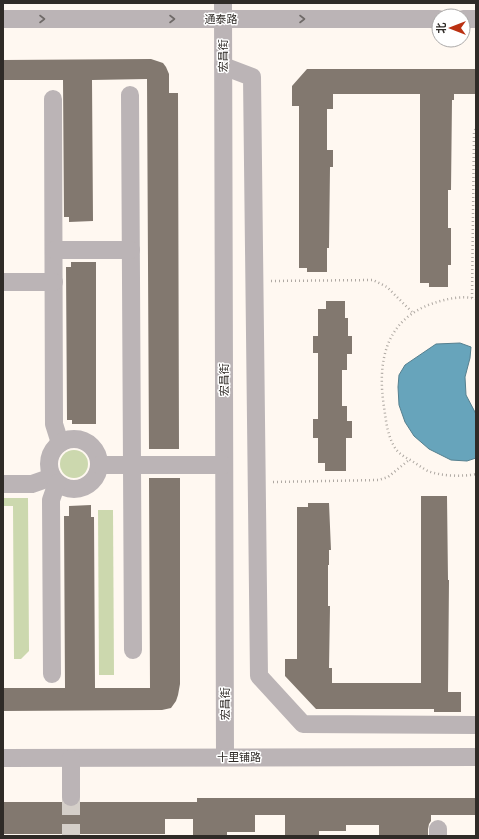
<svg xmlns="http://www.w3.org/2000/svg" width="479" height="839" font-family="Figtree,'Noto Sans SC',sans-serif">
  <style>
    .green { fill: #ccd8ae }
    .water { fill: #67a4bb; stroke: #56808f }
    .building { fill: #82786f }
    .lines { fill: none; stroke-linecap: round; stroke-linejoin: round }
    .minor-tunnel { stroke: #d5cfc9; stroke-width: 18; stroke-dasharray: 18 9; stroke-linecap: butt }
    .path { stroke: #afa9a3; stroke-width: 2.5; stroke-dasharray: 1 3; stroke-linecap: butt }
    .minor { stroke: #bbb4b6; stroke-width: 18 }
    .oneway { stroke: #6e6967 }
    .labels { text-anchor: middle; stroke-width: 3; stroke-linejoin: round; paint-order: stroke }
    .street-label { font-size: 11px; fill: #2f2b27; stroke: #fff }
  </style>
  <rect width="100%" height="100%" fill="#fff8f1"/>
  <g class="green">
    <circle cx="74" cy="464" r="14"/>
    <polygon points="3,498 28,498 29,651 21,659 14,659 13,506 3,506"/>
    <polygon points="98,510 113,510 114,675 99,675"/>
  </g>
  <polygon class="water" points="460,343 471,347 470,358 465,377 466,395 476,414 476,458 467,461 451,460 429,449 414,436 405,422 399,405 398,387 399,375 405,365 436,344"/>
  <g class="building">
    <polygon points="151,59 163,63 166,67 169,74 169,93 178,93 179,449 149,449 147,79 92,80 93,221 69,222 69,217 64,217 63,80 3,80 3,60"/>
    <polygon points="307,69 476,69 476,94 454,94 454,100 452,100 451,190 448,190 448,228 451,228 451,265 448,265 448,287 429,287 429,283 420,283 420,94 333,94 333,109 327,109 327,150 333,150 333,167 330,167 329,248 327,248 327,272 307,272 307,268 299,268 299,106 292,106 292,86"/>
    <polygon points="71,262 96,262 96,424 72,424 72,420 67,420 66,267 71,267"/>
    <polygon points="326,301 345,301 345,318 348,318 348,336 352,336 352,354 347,354 347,370 342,370 342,406 347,406 347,421 352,421 352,438 346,438 346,471 325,471 325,463 318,463 318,438 313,438 313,419 318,419 318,353 313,353 313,336 318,336 318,309 326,309"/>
    <polygon points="149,478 180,478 180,684 178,695 176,701 171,708 162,710 3,711 3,688 65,688 64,516 69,516 69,506 91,505 91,517 94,517 95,688 150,688"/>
    <polygon points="421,496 447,496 448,580 449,580 448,692 461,692 461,712 434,712 434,709 316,709 285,676 285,659 297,659 297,507 308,507 308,503 329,503 331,550 329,550 329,565 328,565 328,606 330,606 329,668 332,668 332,683 421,683"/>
    <polygon points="197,798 476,798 476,815 431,815 431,821 429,824 428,829 428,836 379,836 379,825 346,825 346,831 319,831 319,836 285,836 285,815 255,815 255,832 227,832 227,836 193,836 193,819 165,819 165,834 3,834 3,802 62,802 66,806 71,807 77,806 80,802 197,802"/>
  </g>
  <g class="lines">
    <polyline class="minor-tunnel" points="71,797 71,836"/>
    <g class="path">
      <polyline points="271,281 373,280 387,287 413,313"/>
      <polyline points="472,298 474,132 476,128"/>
      <path d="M476,299c-13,-4 -30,0 -42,4 -49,16 -57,59 -50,104 2,13 3,27 10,39 4,8 11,11 18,15 5,3 10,7 16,10 12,5 35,6 48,3"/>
      <polyline points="273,482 379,480 388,477 409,460"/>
    </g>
    <g class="minor">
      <polyline points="223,3 225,757"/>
      <polyline points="3,19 439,19"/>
      <polyline points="463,19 476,19"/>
      <polyline points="223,66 252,77 259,676 303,724 476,725"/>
      <polyline points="130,95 133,650"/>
      <polyline points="53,99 54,424 60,443"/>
      <polyline points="54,250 131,250"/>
      <polyline points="3,282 54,282"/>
      <circle cx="74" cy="464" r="25"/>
      <polyline points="99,465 224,465"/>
      <polyline points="3,484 32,484 52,477"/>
      <polyline points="52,674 51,500 57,483"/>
      <polyline points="3,758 476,757"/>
      <polyline points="71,758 71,797"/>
      <polyline points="438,829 438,836"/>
    </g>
  </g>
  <defs><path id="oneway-chevron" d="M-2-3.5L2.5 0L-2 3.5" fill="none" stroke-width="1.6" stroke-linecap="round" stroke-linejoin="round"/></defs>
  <g class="oneway">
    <use href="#oneway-chevron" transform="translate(42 19)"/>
    <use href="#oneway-chevron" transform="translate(172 19)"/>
    <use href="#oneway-chevron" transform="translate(302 19)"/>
  </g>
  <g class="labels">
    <g class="street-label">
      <text x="221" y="23">通泰路</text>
      <text transform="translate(223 56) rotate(-90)" y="4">宏昌街</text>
      <text transform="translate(224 380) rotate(-90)" y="4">宏昌街</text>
      <text transform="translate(225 704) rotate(-90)" y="4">宏昌街</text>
      <text x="239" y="761">十里铺路</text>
    </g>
  </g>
  <rect width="479" height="839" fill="none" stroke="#2f2b27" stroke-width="8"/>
  <g transform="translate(451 28) rotate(270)"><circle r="19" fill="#ffffff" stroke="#acaaa9"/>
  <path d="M0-3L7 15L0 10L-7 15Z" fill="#bb3112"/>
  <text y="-6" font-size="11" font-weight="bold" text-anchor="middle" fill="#2f2b27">北</text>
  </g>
</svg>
